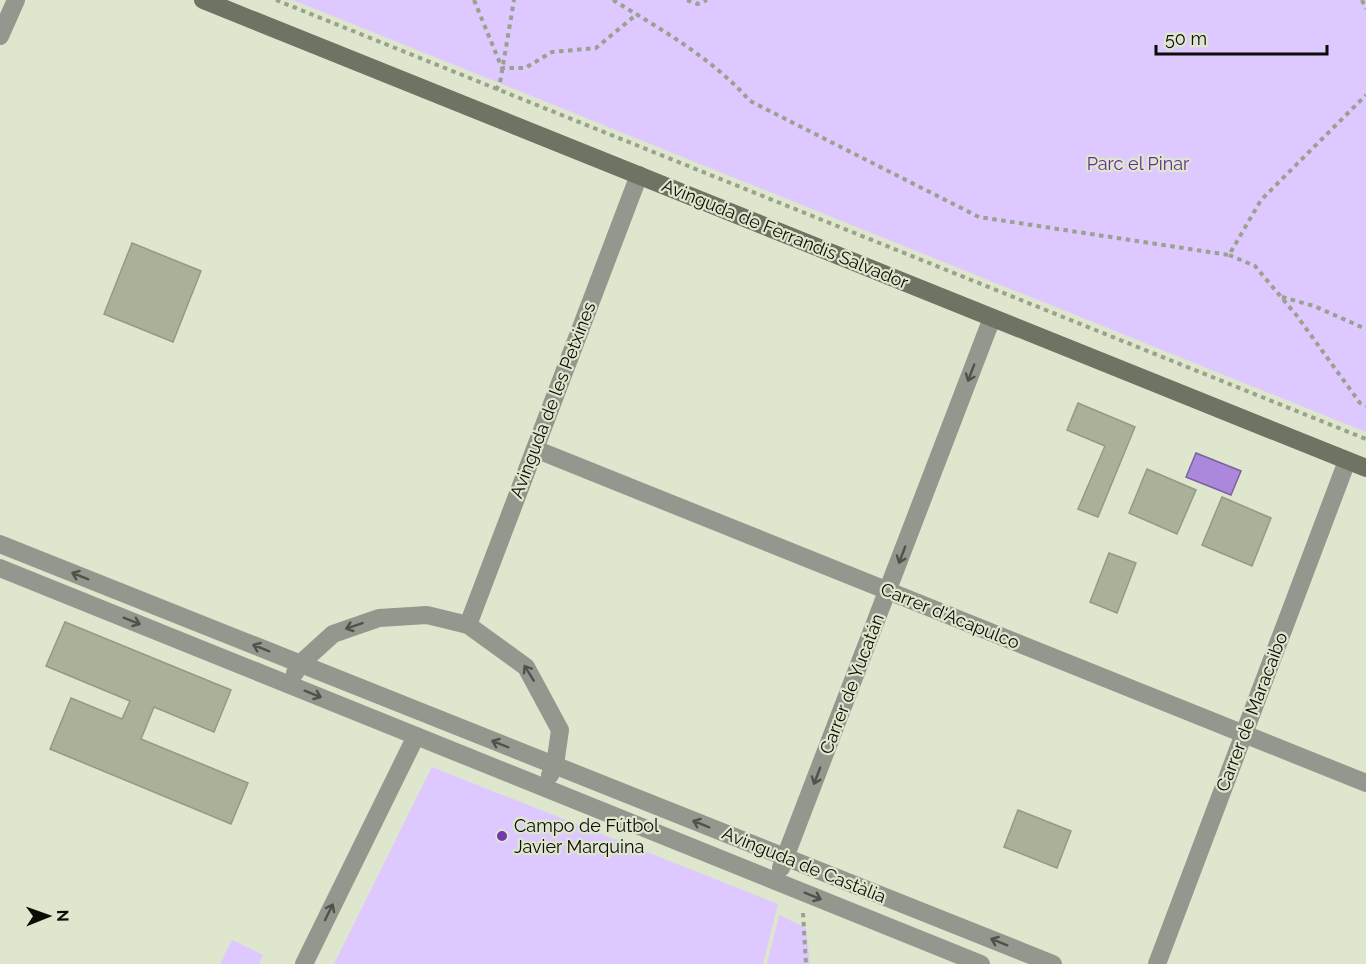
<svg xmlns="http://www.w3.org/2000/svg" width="1366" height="964" font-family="Raleway,sans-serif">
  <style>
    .green { fill: #ddc8ff }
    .water { fill: #ab88db; stroke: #7b639b; stroke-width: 1.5 }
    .building { fill: #aab199; stroke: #949a83; stroke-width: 1.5 }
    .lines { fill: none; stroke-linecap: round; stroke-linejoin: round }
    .path { stroke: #9aa18d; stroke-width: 4; stroke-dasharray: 4.5 4.5; stroke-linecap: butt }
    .street { stroke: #94978d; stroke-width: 18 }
    .secondary { stroke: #6f7364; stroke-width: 18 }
    .oneway { stroke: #50524a }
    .poi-dot { fill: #7339af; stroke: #dee6cd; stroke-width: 2 }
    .labels { text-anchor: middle; stroke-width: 4.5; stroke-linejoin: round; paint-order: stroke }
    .park-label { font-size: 18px; fill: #603192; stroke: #dee6cd }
    .street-label { font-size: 18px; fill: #0b0d06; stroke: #dee6cd }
    .poi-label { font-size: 18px; fill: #0b0d06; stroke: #dee6cd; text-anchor: start }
  </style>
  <rect width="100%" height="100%" fill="#dee6cd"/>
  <g class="green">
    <polygon points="293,0 1366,0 1366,432"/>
    <polygon points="432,767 778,904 763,964 334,964"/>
    <polygon points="779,915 806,928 810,964 767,964"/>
    <polygon points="232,940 263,955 259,964 220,964"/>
  </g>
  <polygon class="water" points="1196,453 1241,471 1231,495 1186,477"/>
  <g class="building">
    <polygon points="132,243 201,271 173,342 104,314"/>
    <polygon points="1078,403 1135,427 1098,517 1078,509 1105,446 1067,430"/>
    <polygon points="1147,469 1196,490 1177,534 1129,513"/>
    <polygon points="1222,497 1271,518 1252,566 1202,545"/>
    <polygon points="1109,553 1136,563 1117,613 1090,602"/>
    <polygon points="65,622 231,690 214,732 154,707 141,739 248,783 231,824 50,749 71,698 122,719 130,701 46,666"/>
    <polygon points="1018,810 1071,831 1057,868 1004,847"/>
  </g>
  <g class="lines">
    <g class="path">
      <polyline points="276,0 1366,439"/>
      <polyline points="474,0 502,68 525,68 552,52 596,48 637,14"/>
      <path d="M613,0c49,30 99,58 137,101l229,116 250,38 32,-55 105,-105"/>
      <polyline points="687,0 698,4 707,0"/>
      <polyline points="1362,0 1366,9"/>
      <polyline points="496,90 500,83 514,0"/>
      <polyline points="1229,255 1255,266 1297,316 1360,403 1366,406"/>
      <polyline points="1282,297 1314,306 1366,329"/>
      <polyline points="803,913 806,964"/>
    </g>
    <g class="street">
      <polyline points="0,36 16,0"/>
      <polyline points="535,449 1366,783"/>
      <polyline points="0,544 1053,964"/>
      <polyline points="0,568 981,964"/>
      <polyline points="468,625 639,175"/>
      <polyline points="295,673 300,664 333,634 379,618 427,615 468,625 526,667 560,730 555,765 550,775"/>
      <polyline points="781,868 992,318"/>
      <polyline points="304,964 416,736"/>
      <polyline points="1157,964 1347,461"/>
    </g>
    <polyline class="secondary" points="203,0 1366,468"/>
  </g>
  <defs><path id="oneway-shaft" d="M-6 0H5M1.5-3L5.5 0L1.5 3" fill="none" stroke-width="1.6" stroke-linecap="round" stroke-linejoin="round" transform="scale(1.5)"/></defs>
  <g class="oneway">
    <use href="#oneway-shaft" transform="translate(971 373) rotate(111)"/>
    <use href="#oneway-shaft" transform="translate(902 555) rotate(111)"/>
    <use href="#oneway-shaft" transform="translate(80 576) rotate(-158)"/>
    <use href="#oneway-shaft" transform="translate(132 621) rotate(22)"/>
    <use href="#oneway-shaft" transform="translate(354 626) rotate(161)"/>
    <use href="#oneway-shaft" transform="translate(261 648) rotate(-158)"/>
    <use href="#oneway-shaft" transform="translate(529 673) rotate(-122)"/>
    <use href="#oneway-shaft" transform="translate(313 694) rotate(22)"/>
    <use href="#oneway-shaft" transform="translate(500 744) rotate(-158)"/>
    <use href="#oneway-shaft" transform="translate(817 776) rotate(111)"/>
    <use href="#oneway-shaft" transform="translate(701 824) rotate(-158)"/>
    <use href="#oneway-shaft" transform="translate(813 896) rotate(22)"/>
    <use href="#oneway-shaft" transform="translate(329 912) rotate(-64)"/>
    <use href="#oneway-shaft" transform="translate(999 942) rotate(-158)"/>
  </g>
  <circle class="poi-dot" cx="502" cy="836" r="6"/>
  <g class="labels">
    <g class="park-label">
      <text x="1138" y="170">Parc el Pinar</text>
    </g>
    <g class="street-label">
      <text transform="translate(785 234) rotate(22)" y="6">Avinguda de Ferrandis Salvador</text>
      <text transform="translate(553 400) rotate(-69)" y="6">Avinguda de les Petxines</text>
      <text transform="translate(950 616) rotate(22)" y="6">Carrer d'Acapulco</text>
      <text transform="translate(852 684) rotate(-69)" y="6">Carrer de Yucatán</text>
      <text transform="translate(1252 712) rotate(-69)" y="6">Carrer de Maracaibo</text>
      <text transform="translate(804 865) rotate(22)" y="6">Avinguda de Castàlia</text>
    </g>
    <g class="poi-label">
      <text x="514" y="832">Campo de Fútbol<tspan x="514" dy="21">Javier Marquina</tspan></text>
    </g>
  </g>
  <g transform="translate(48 916) rotate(89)" stroke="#dee6cd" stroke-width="4.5" paint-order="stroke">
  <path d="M0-4.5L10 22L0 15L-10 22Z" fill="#0b0d06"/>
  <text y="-9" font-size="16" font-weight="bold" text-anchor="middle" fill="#0b0d06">N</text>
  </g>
  <path d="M1156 45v9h171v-9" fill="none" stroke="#0b0d06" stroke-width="3"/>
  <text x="1165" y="45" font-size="18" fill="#0b0d06" stroke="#dee6cd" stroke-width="4.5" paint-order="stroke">50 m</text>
</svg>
